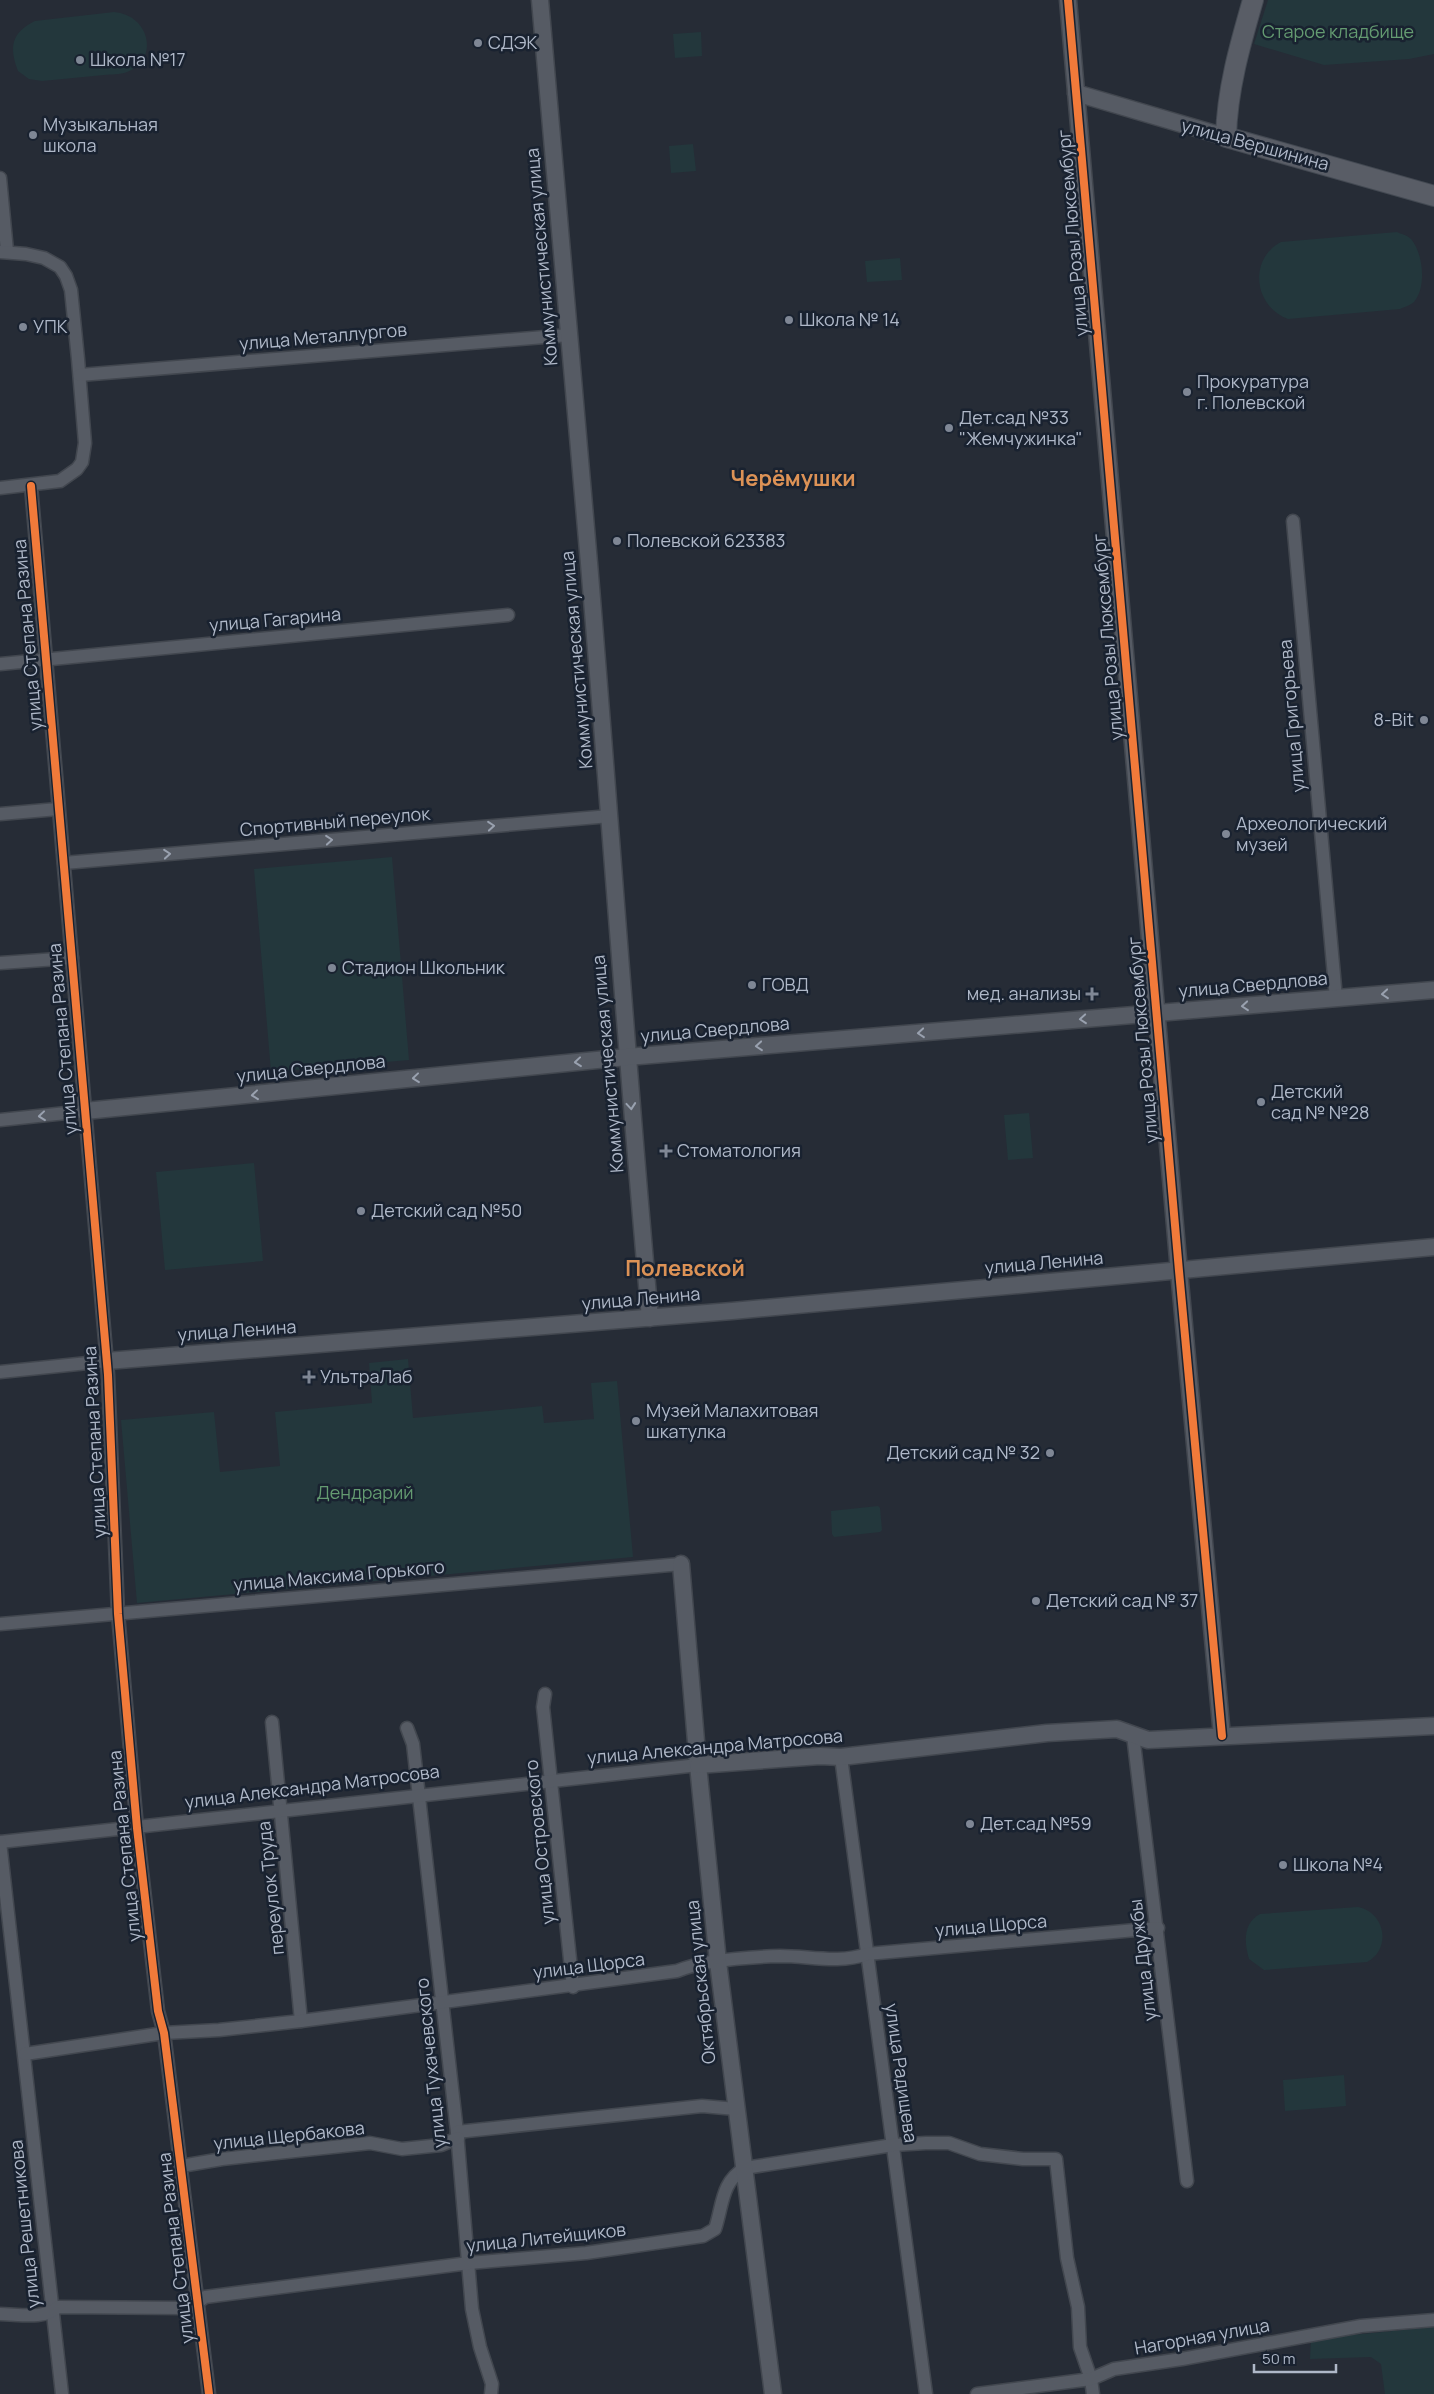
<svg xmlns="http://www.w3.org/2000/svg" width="1434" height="2394" font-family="Manrope,sans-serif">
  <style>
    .green { fill: #23373c }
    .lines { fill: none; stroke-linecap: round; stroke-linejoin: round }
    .minor-casing { stroke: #42474f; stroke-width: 15 }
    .tertiary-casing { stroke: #42474f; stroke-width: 19 }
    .primary-casing { stroke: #434952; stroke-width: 22 }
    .minor { stroke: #565b64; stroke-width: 12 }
    .tertiary { stroke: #565b64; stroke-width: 16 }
    .primary { stroke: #595d66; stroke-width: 20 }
    .cycleway-casing { stroke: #192230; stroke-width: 11 }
    .cycleway { stroke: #f17a3a; stroke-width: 8 }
    .oneway { stroke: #99a1af }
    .poi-dot { fill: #7f8795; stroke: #192230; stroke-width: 2 }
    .labels { text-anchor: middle; stroke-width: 5; stroke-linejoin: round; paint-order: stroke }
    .park-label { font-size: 18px; fill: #649b71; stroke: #192230 }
    .poi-label { font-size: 18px; fill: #afb8c8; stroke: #192230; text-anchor: start }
    .street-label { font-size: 18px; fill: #afb8c8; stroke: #192230 }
    .district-label { font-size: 22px; font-weight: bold; fill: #dc9256; stroke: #192230 }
  </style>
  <rect width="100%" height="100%" fill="#262c36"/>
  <g class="green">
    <polygon points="1268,0 1434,0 1434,54 1409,59 1324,65 1254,44"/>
    <path d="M114,12c36,3 46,48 13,60 -7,3 -16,2 -23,3 -21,2 -41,4 -62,6l-13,-2 -11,-8c-9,-24 -7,-38 17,-50z"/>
    <polygon points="701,32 702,56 675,58 673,34"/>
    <polygon points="693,144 696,171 671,173 669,146"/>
    <path d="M1397,232c4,2 10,3 14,7 12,14 16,48 3,63 -3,3 -10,5 -14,7l-112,10c-34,-12 -40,-60 -7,-77z"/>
    <polygon points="900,258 902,280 867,282 865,261"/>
    <polygon points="392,857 409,1060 271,1072 254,869"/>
    <polygon points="1029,1113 1033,1158 1008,1160 1004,1115"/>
    <polygon points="254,1163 263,1261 165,1270 156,1172"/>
    <polygon points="408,1359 413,1418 542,1406 544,1423 594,1419 591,1383 617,1381 633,1557 137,1603 121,1420 214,1412 220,1472 280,1466 275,1412 372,1403 369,1363"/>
    <polygon points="878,1506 880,1508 882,1530 880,1532 834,1537 832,1534 831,1511"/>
    <path d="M1358,1907c27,5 34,42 9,55l-103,8 -15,-11c-5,-17 -6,-36 11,-45z"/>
    <polygon points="1344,2075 1346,2106 1285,2111 1283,2080"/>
    <polygon points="1434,2327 1434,2394 1385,2394 1381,2364 1371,2357 1310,2359 1311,2339"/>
  </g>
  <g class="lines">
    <defs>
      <g id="minor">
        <polyline points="0,178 7,251"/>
        <polyline points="0,252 26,254 44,258 60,267 66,276 71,290 78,359 85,443 82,462 77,469 60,481 0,488"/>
        <polyline points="80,375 569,335"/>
        <polyline points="31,486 108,1375 118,1614 137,1828 158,2011 164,2033 209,2394"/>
        <polyline points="1293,521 1336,998"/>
        <polyline points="0,664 508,615"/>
        <polyline points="0,814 58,809"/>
        <polyline points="64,863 610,816"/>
        <polyline points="0,963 72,958"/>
        <polyline points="0,1120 85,1111"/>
        <polyline points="0,1372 107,1361"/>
        <polyline points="0,1624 681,1564"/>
        <polyline points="545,1694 543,1707 573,1987"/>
        <polyline points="272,1722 301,2021"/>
        <polyline points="407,1728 413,1744 457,2132 472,2309 480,2347 492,2384 491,2394"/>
        <polyline points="1133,1735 1187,2181"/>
        <polyline points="841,1757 926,2394"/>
        <polyline points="0,1842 698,1765"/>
        <polyline points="0,1842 62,2394"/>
        <path d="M25,2054l139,-21 55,-3 82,-9 376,-50c26,-11 74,-14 103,-15 29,0 59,8 87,-2l291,-26"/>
        <polyline points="457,2132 702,2106 736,2109"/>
        <polyline points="181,2166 222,2159 370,2143 402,2149 441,2145 458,2138"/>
        <path d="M0,2314c18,0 44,6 58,-7l128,1 6,-1 13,-10 264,-34 117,-10 117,-17 12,-7c8,-24 6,-47 30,-61l148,-23 33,-2h23l31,11 43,5h33l11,99 11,49 2,40 11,32 2,15"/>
        <polyline points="977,2394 1091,2379 1114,2369 1182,2359 1361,2326 1434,2320"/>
      </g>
      <g id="tertiary">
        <path d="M540,0c15,188 34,375 49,563 21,251 38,503 61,755"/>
        <polyline points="1068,0 1179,1271 1222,1736"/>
        <polyline points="1076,93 1226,137"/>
        <polyline points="85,1111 627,1057 1434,990"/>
        <polyline points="107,1361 732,1311 1434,1247"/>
        <polyline points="681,1564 698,1765 718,1962 773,2394"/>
        <polyline points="698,1765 820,1756 841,1757 1047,1733 1117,1729 1148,1740 1434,1726"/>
      </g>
      <path id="primary" d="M1253,0c-13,45 -26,90 -27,137l208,59"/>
    </defs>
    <use href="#minor" class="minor-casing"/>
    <use href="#tertiary" class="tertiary-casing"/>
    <use href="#primary" class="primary-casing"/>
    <use href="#minor" class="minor"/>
    <use href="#tertiary" class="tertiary"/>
    <use href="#primary" class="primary"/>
    <defs>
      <g id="cycleway">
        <polyline points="1068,0 1179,1271 1222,1736"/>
        <polyline points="31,486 108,1375 118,1614 137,1828 158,2011 164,2033 209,2394"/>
      </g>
    </defs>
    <use href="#cycleway" class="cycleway-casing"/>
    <use href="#cycleway" class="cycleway"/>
  </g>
  <defs><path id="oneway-chevron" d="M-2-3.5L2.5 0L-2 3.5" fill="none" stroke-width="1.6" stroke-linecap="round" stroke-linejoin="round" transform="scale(1.25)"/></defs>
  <g class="oneway">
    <use href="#oneway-chevron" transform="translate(491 826) rotate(-5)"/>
    <use href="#oneway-chevron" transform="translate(329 840) rotate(-5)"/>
    <use href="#oneway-chevron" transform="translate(167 854) rotate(-5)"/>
    <use href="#oneway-chevron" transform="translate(1385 994) rotate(175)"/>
    <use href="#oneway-chevron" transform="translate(1245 1006) rotate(175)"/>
    <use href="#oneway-chevron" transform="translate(1083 1019) rotate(175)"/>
    <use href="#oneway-chevron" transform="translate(921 1033) rotate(175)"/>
    <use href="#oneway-chevron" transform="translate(759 1046) rotate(175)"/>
    <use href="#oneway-chevron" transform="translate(578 1062) rotate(174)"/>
    <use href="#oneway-chevron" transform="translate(416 1078) rotate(174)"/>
    <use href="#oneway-chevron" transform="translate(255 1095) rotate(174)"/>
    <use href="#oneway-chevron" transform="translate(631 1106) rotate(85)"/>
    <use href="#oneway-chevron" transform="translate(42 1116) rotate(174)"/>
  </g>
  <g class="poi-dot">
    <circle cx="478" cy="43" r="5"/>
    <circle cx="80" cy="60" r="5"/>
    <circle cx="33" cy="135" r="5"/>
    <circle cx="789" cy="320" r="5"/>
    <circle cx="23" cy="327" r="5"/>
    <circle cx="1187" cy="392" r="5"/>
    <circle cx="949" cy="428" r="5"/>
    <circle cx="617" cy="541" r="5"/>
    <circle cx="1424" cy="720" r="5"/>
    <circle cx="1226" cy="834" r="5"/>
    <circle cx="332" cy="968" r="5"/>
    <circle cx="752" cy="985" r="5"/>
    <path d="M1089.5 986.5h5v5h5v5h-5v5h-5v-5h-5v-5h5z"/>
    <circle cx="1261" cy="1102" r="5"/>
    <path d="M663.5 1143.5h5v5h5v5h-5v5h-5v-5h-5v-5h5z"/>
    <circle cx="361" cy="1211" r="5"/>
    <path d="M306.5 1369.5h5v5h5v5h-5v5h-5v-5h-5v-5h5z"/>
    <circle cx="636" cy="1421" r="5"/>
    <circle cx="1050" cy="1453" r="5"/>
    <circle cx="1036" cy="1601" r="5"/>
    <circle cx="970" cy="1824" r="5"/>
    <circle cx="1283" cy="1865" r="5"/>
  </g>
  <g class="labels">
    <g class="park-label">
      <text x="1338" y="38">Старое кладбище</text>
      <text x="365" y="1499">Дендрарий</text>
    </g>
    <g class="poi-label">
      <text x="488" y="49">СДЭК</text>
      <text x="90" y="66">Школа №17</text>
      <text x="43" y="131">Музыкальная<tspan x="43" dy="21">школа</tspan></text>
      <text x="799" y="326">Школа № 14</text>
      <text x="33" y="333">УПК</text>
      <text x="1197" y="388">Прокуратура<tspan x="1197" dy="21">г. Полевской</tspan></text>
      <text x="959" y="424">Дет.сад №33<tspan x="959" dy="21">"Жемчужинка"</tspan></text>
      <text x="627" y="547">Полевской 623383</text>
      <text x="1414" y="726" text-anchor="end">8-Bit</text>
      <text x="1236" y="830">Археологический<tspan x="1236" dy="21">музей</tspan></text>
      <text x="342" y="974">Стадион Школьник</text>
      <text x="762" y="991">ГОВД</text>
      <text x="1081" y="1000" text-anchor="end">мед. анализы</text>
      <text x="1271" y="1098">Детский<tspan x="1271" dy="21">сад № №28</tspan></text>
      <text x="677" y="1157">Стоматология</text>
      <text x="371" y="1217">Детский сад №50</text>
      <text x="320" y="1383">УльтраЛаб</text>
      <text x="646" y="1417">Музей Малахитовая<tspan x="646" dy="21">шкатулка</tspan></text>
      <text x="1040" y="1459" text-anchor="end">Детский сад № 32</text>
      <text x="1046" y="1607">Детский сад № 37</text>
      <text x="980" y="1830">Дет.сад №59</text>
      <text x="1293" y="1871">Школа №4</text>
    </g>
    <g class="street-label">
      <text transform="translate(1255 145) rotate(15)" y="6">улица Вершинина</text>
      <text transform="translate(1073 233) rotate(-95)" y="6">улица Розы Люксембург</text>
      <text transform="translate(542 257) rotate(-95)" y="6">Коммунистическая улица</text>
      <text transform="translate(323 337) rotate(-5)" y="6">улица Металлургов</text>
      <text transform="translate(275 620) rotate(-5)" y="6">улица Гагарина</text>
      <text transform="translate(28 635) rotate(-95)" y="6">улица Степана Разина</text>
      <text transform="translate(1108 637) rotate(-95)" y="6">улица Розы Люксембург</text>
      <text transform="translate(577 660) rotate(-95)" y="6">Коммунистическая улица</text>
      <text transform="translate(1292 716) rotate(-95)" y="6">улица Григорьева</text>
      <text transform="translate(335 822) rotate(-5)" y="6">Спортивный переулок</text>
      <text transform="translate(1253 985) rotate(-5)" y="6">улица Свердлова</text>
      <text transform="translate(715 1030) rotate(-5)" y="6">улица Свердлова</text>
      <text transform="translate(63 1039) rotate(-95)" y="6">улица Степана Разина</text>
      <text transform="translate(1143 1040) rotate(-95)" y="6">улица Розы Люксембург</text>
      <text transform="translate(608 1064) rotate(-95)" y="6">Коммунистическая улица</text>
      <text transform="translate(311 1069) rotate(-6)" y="6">улица Свердлова</text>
      <text transform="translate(1044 1263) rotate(-5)" y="6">улица Ленина</text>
      <text transform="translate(641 1299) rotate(-5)" y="6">улица Ленина</text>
      <text transform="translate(237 1331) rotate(-4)" y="6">улица Ленина</text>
      <text transform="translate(95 1442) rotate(-93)" y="6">улица Степана Разина</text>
      <text transform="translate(339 1576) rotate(-5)" y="6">улица Максима Горького</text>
      <text transform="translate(715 1747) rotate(-5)" y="6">улица Александра Матросова</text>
      <text transform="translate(312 1787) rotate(-7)" y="6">улица Александра Матросова</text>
      <text transform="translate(540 1842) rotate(-96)" y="6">улица Островского</text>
      <text transform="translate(125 1846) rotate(-96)" y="6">улица Степана Разина</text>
      <text transform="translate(271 1888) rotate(-96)" y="6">переулок Труда</text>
      <text transform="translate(991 1926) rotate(-5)" y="6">улица Щорса</text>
      <text transform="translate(1143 1960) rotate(-97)" y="6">улица Дружбы</text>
      <text transform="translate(589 1966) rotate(-7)" y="6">улица Щорса</text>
      <text transform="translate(701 1982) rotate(-96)" y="6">Октябрьская улица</text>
      <text transform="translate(431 2063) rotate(-96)" y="6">улица Тухачевского</text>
      <text transform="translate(901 2073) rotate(82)" y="6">улица Радищева</text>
      <text transform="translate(289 2136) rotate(-6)" y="6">улица Щербакова</text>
      <text transform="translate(25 2224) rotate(-96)" y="6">улица Решетникова</text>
      <text transform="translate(546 2238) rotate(-6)" y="6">улица Литейщиков</text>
      <text transform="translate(176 2248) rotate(-97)" y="6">улица Степана Разина</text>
      <text transform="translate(1202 2337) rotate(-10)" y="6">Нагорная улица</text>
    </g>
    <g class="district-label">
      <text x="793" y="486">Черёмушки</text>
      <text x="685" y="1276">Полевской</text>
    </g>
  </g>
  <path d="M1254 2364v8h82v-8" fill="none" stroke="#afb8c8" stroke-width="2.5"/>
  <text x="1262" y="2364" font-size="15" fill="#afb8c8" stroke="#192230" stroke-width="4" paint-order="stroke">50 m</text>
</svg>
